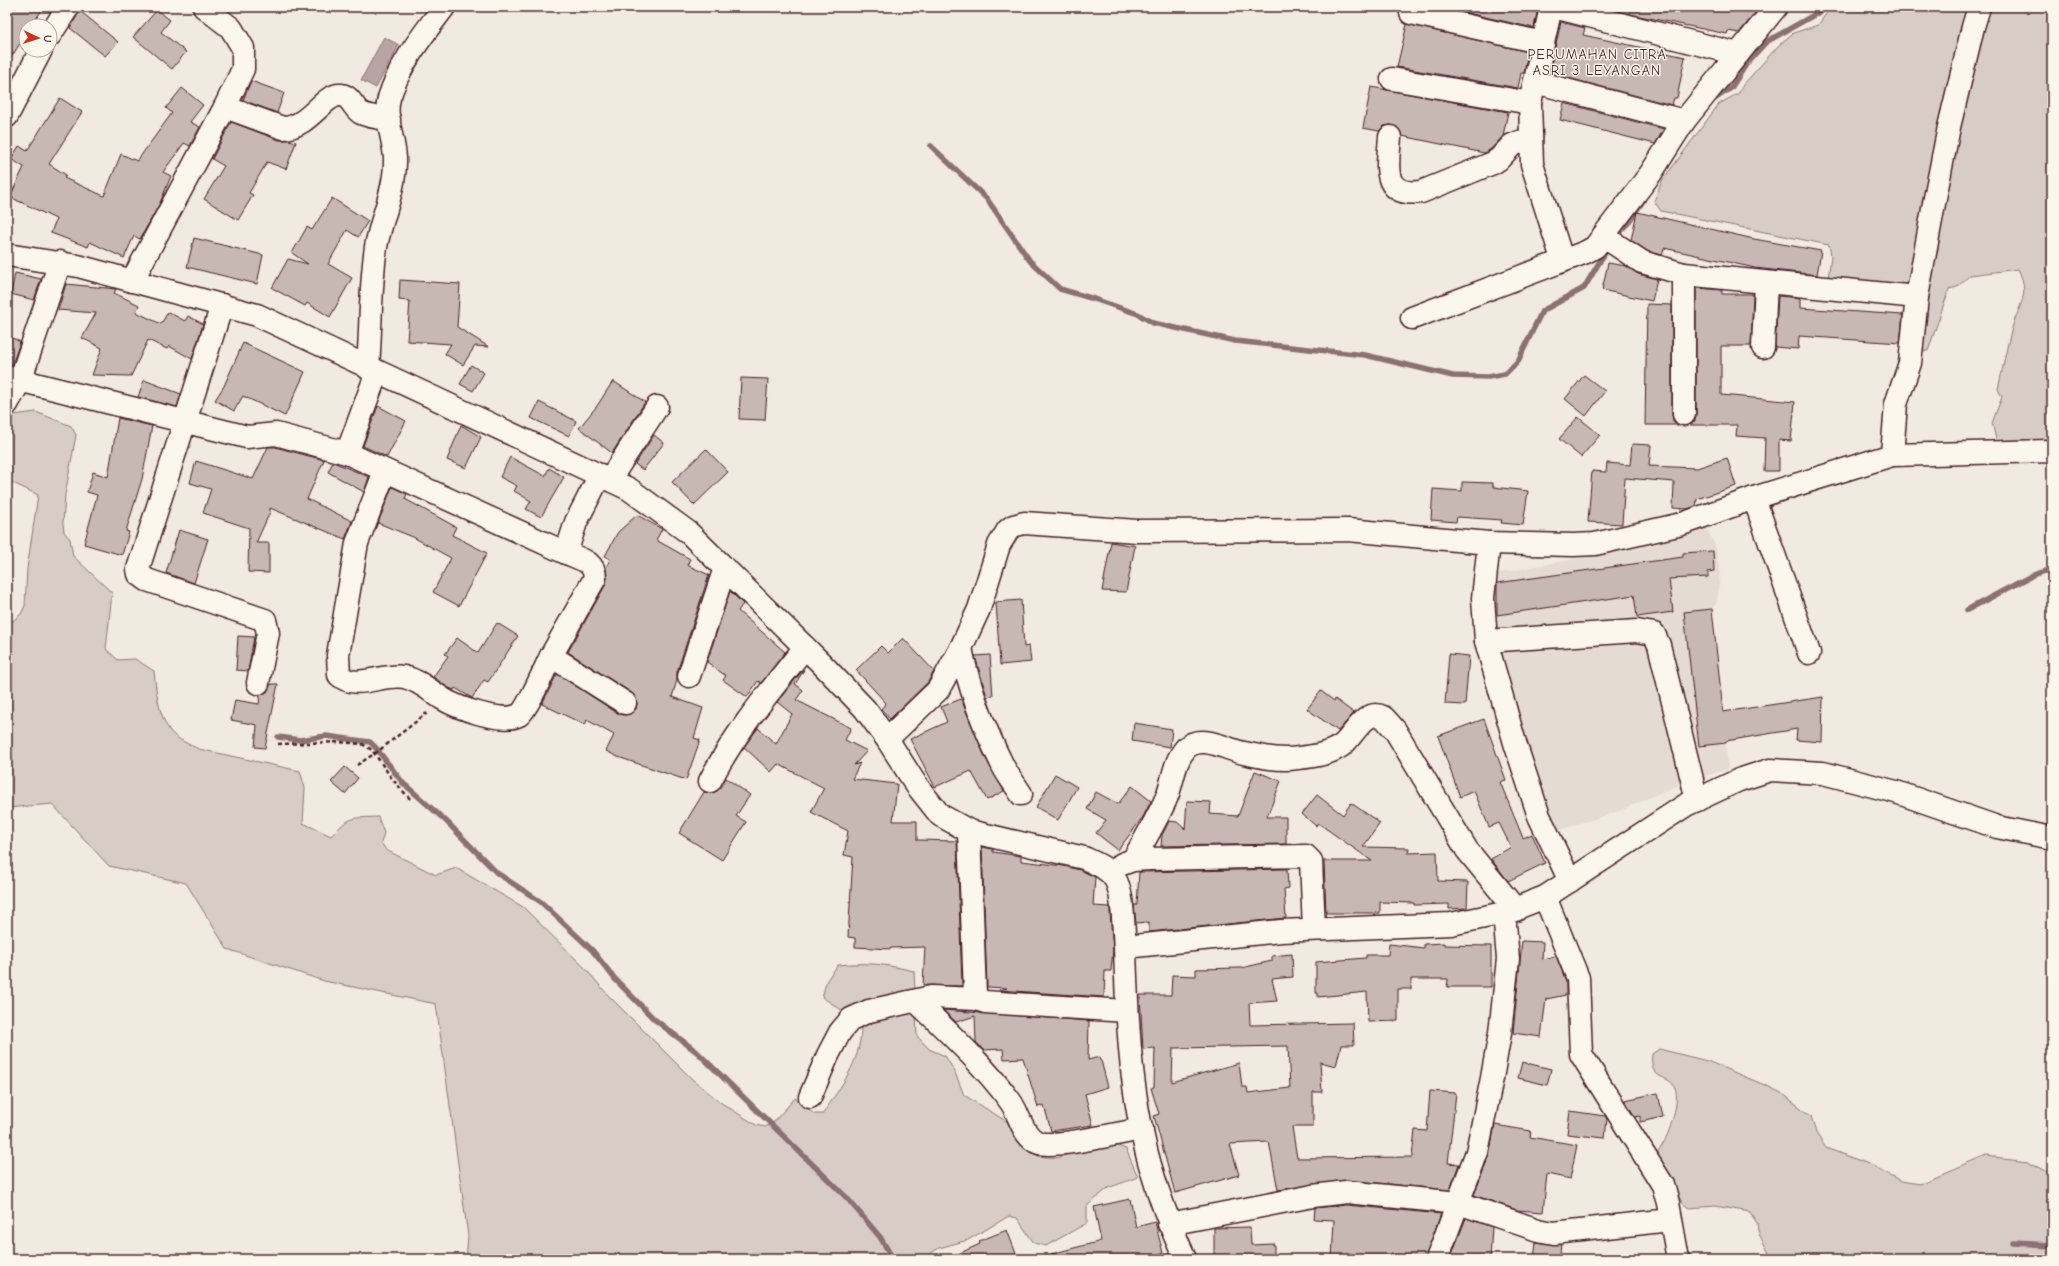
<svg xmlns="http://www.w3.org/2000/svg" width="2059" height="1266" font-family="'Comic Neue',sans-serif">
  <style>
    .built { fill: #e4dbd2 }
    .green { fill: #d8ccc6; stroke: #917678 }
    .water { fill: #b8a4a2; stroke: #8c6f72 }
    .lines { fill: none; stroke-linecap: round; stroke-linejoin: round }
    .stream { stroke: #8c6f72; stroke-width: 5.5 }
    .building { fill: #c8b8b3; stroke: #4a1f2b; fill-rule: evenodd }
    .minor-casing { stroke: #4a1f2b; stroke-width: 25 }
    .path { stroke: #4a1f2b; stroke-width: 2.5; stroke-dasharray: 4 3; stroke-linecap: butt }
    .minor { stroke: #fbf7ec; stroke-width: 22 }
    .labels { text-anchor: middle; stroke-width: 3; stroke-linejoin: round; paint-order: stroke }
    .neighbourhood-label { font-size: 14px; letter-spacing: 1px; fill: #4a1f2b; stroke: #fbf7ec }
  </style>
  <rect width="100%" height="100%" fill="#f0eae0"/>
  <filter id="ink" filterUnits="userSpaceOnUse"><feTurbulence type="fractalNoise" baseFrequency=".025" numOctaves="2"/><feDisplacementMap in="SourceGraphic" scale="8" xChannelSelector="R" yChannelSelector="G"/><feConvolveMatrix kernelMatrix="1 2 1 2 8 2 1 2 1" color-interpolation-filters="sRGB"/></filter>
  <g filter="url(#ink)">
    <polygon class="built" points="1706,525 1715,546 1720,572 1717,602 1712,609 1728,769 1683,783 1619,811 1556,831 1510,699 1486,602 1490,575 1655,544"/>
    <g class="green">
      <path d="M1831,7h221v449l-52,-2 -8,-31 10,-26 -4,-8c5,-20 8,-41 14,-61 7,-24 19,-33 6,-59l-48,6 -13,12 -8,2 -21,62 -9,-1 2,-49 -93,-21 3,-24 -2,-11 -168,-34 -7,-10 8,-20 57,-77 20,-11 4,-8 36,-40 14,-12 25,-8z"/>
      <path d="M36,412l35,14 5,9 -11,60 -2,28 1,9 6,7 3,17 39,37 -6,56 12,11 17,-1 19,12c2,19 4,43 16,60 6,8 20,14 29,18l101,22 5,17 -2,35 28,13c19,-20 20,-18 47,-19l6,16 -3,10 5,7 50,25 20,-7 67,39 61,60 23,27 85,85 28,23 36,23 9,2 8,-4 22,-25 19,16h9c18,-29 37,-50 38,-85l-10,-10 -2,-4 -27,-18 5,-17 11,-15c32,-3 45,-1 76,6l3,65 12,13 16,7 9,14 10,25 45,28 16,22 13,11 19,2 34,-12h27l8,3 12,28 -30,11 -21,18v17l-41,23 -12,-3 -17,-25 -8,-2 -41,24 -29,8 -8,5v6h-465l2,-23 -32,-232 -112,-23 -97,-32 -41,-66 -77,-17 -57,-62 -45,4v-186l6,-1 8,-7 4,-8 2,-37 11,-74 -31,-15v-54l6,-11z"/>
      <path d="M1659,1049l48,12 60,25 16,8 28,22 5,17 10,15 45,17 31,16 18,3 66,-28 41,5 25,14v84h-280l-14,-27 -1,-9 -7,-11 -35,-6 -26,2 -7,-5 -8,-18 -15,-24 -1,-9c9,-11 23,-50 17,-64 -6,-15 -26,-5 -23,-34z"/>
    </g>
    <polygon class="water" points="384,37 399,45 376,88 361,80"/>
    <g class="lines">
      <g class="stream">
        <polyline points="1713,100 1731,88 1747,63 1766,42 1821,11 1822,7"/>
        <polyline points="931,146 987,199 1030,261 1060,289 1094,299 1138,314 1153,323 1235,341 1365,355 1453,376 1488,377 1505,374 1518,361 1542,311 1584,288 1609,246"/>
        <polyline points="1617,234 1628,223 1643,201"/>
        <polyline points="1967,610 2033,575 2052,569"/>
        <polyline points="278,737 300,740 326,736 370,742 376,748 403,783 446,821 497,873 541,902 592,950 615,979 654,1019 697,1052 847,1198 880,1237 893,1259"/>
        <polyline points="2014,1243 2052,1245"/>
      </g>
    </g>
    <g class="building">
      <polygon points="7,7 44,7 31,26 26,26 26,34 7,64"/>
      <polygon points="1441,7 1538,7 1534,28"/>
      <polygon points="1631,7 1756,7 1755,13 1739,33 1728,31 1727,34 1630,14"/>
      <polygon points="157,10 170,20 161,32 186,52 172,69 133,37"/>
      <polygon points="80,11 118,42 105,56 70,28"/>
      <polygon points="1561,22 1585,28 1583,35 1685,57 1677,98 1674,98 1672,105 1549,73"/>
      <polygon points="1407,24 1528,52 1524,73 1521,73 1518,88 1397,67"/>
      <polygon points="251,81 284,93 277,113 243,100"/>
      <polygon points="1371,87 1508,112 1503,136 1491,149 1484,153 1402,136 1397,127 1391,125 1384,126 1379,131 1363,128"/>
      <polygon points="182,88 203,105 190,122 200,127 190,146 184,143 163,172 171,176 160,203 140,239 134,236 124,258 90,242 88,247 51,233 56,219 10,197 24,167 11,159 19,146 27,151 60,98 82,112 49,164 66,175 64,178 104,196 121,154 137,161 172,113 166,108"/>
      <polygon points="1564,103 1664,129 1655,144 1560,120"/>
      <polygon points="231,122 279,140 289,140 296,142 286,169 267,162 249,193 253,195 238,220 204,199 224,166 212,159"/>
      <polygon points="332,198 368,221 358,237 347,230 328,264 352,278 330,317 307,303 305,306 272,288 288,259 308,264 292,253 307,227 312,230"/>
      <polygon points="1637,212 1754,239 1821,251 1817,275 1755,268 1664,248 1662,255 1647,251 1631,240"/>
      <polygon points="194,238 263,255 257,284 187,267"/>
      <polygon points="1608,263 1626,266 1638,274 1657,279 1652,301 1602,290"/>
      <polygon points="15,273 41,279 34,300 11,294"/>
      <polygon points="400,280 460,284 457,327 489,347 475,346 463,365 445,354 451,344 407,341 410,301 399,300"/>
      <polygon points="66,284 116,289 114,293 139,305 136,312 161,324 168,312 185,321 188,316 203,324 192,359 169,346 167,349 148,340 131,376 92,375 102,348 82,338 96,313 58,310"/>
      <polygon points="1696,288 1722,290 1722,294 1753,294 1751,346 1721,346 1721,395 1795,402 1791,441 1779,440 1779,471 1764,471 1765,438 1736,436 1737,425 1690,425 1695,421 1696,414"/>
      <polygon points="1778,296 1800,298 1800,308 1903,315 1900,343 1799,336 1798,349 1775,347"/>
      <polygon points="1647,304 1672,305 1672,414 1673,421 1678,425 1645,425"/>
      <polygon points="7,335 20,342 12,365 7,365"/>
      <polygon points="243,343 305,372 285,416 243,396 234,411 215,400 224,386"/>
      <polygon points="471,365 484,373 473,391 460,384"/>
      <polygon points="1584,375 1605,391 1586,416 1565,399"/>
      <polygon points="741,378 768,379 765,420 739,419"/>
      <polygon points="144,380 181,394 177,407 138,397"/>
      <polygon points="613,381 645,402 612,453 579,428 597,406"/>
      <polygon points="539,402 576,421 569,436 531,418"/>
      <polygon points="378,406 406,421 387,457 363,446"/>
      <polygon points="1578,417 1600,435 1581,457 1559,439"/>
      <polygon points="118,418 152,426 142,479 126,531 129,532 122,555 84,544 97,495 87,492 93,472 108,477"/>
      <polygon points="461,425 481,437 466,468 447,460"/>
      <polygon points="654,435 664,443 643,470 635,464"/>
      <polygon points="1632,444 1651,445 1649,466 1697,468 1727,458 1736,486 1697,499 1696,506 1687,509 1673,508 1674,482 1625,478 1622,524 1588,522 1592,471 1606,472 1607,463 1630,465"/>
      <polygon points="268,447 275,447 324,460 307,499 352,521 345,539 270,508 270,512 256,543 269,543 269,573 248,572 249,528 203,513 211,489 190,483 196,461 253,479"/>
      <polygon points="706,449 728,472 694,505 672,482"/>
      <polygon points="510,457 545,476 549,468 564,477 541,517 526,509 531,501 514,491 517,486 500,477"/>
      <polygon points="333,462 369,477 364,492 328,472"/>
      <polygon points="1462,482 1493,483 1493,487 1528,491 1523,525 1501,523 1502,520 1457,517 1456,522 1431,520 1433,489 1462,491"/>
      <polygon points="392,487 407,494 405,499 456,527 452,535 487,553 459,606 433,592 451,558 413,537 378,523"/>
      <polygon points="637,515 662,529 656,540 690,559 687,565 709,575 677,672 677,680 672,697 703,708 694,738 700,740 686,780 618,757 606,751 614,735 587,720 585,725 542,704 557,674 619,714 624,715 630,714 636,709 637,704 636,698 632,693 568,652 606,584 607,577 606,568 610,559 605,556 618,532"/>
      <polygon points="179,530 208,539 194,583 166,573"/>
      <polygon points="1111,542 1135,546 1126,592 1102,591"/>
      <polygon points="1713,551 1714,571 1708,572 1708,577 1669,579 1673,612 1637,617 1634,595 1497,615 1497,583 1683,557 1683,553"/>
      <polygon points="730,591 743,604 738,611 785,652 761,683 758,681 747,697 723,680 726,676 707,662"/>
      <polygon points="1021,600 1024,647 1029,646 1031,662 1000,665 996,602"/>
      <polygon points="1712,609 1723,712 1823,697 1822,742 1796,740 1797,729 1726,741 1726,743 1699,746 1684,612"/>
      <polygon points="497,623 518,636 488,682 484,680 472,698 455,688 454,690 449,688 433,677 448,656 445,654 457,638 478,653"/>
      <polygon points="238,636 254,637 248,671 236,670"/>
      <polygon points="903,638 934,671 928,682 890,719 881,709 886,703 856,670 881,646 888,653"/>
      <polygon points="1449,654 1469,656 1465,705 1445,704"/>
      <polygon points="990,655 993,696 987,697 975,656"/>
      <polygon points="803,670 804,670 795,684 803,690 796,700 851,728 845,740 867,751 854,765 860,763 852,779 897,784 893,821 917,821 917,840 957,841 962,986 923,985 925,947 891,948 891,949 855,947 855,938 848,937 853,857 844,855 848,831 811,812 824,788 778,764 771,772 744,747 758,728 776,744 792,714 777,702"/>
      <polygon points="271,684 278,684 265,748 255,747 257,725 231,720 235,700 259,704 260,695 267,692"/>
      <polygon points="1321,691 1334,701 1335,699 1354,713 1338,731 1307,709"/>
      <polygon points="961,699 985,757 1004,791 987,800 971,771 935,787 910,739 947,722 941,707"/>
      <polygon points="1484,719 1506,780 1500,782 1523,838 1532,834 1545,863 1508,881 1491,859 1511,847 1499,823 1489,827 1474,791 1460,797 1438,736"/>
      <polygon points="1134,723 1172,729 1170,747 1132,741"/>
      <polygon points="345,767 358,778 345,794 331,782"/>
      <polygon points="1255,771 1281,781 1267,817 1286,817 1286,844 1161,846 1162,835 1169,821 1177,822 1185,829 1187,801 1211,802 1210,814 1238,816"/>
      <polygon points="1055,774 1077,787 1058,820 1036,807"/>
      <polygon points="726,778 750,795 736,816 746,822 722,860 679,833 704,792 711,793 717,791"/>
      <polygon points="1132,786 1151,801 1143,817 1118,850 1096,833 1106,820 1087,809 1096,792 1118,804"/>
      <polygon points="1317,795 1343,815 1351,803 1380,823 1363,847 1409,848 1408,853 1437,852 1438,881 1468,882 1467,908 1449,909 1449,904 1414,905 1414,903 1380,902 1380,913 1326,913 1324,861 1372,861 1318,823 1316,826 1302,814"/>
      <polygon points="982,847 993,849 993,852 1021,856 1021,861 1064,866 1080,870 1095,877 1093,906 1110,907 1110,913 1113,949 1111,971 1105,971 1104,997 999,990 1007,988 987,987"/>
      <polygon points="1287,869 1288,888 1284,889 1286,918 1149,932 1149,922 1136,923 1134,905 1137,905 1139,872"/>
      <polygon points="1522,941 1543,942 1542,959 1556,956 1566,981 1566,995 1546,999 1541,1037 1513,1033"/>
      <polygon points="1444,943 1444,945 1491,946 1491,987 1447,987 1448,979 1411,979 1411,989 1398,989 1398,1021 1368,1022 1367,992 1318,997 1318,993 1316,993 1316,962 1366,958 1366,955 1388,955 1389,944 1424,948 1424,944"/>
      <path d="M1292,954l1,23 -21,2 5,22 -28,2 1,22 103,-2 1,22h-13l-5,21 -16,-4 2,30h-9v35h-21l5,31 115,-1 3,-27 12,1 3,-40 26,2 -8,70 11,1 -9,26 -103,-10 -69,10 -9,-48 -39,2 9,31 -64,18 -21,-77 5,-2 -8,-26 3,-1 1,-39 -12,1 -3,-54h31l1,-20 24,1v-7l45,-1 31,-7v-5zM1288,1046l2,42 -42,5 -1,-6h-5l-3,-24 -67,19 1,-34z"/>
      <polygon points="943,1010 1089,1021 1088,1060 1100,1057 1108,1087 1085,1094 1093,1125 1051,1131 1044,1105 1038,1107 1023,1058 1004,1059 1003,1049 983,1050 976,1042 975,1016 956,1022"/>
      <polygon points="1522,1062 1551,1069 1547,1085 1518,1078"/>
      <polygon points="1658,1093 1663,1117 1640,1122 1640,1116 1635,1117 1625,1100"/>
      <polygon points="1570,1111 1605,1116 1607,1119 1605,1138 1567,1134"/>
      <polygon points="1495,1125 1531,1131 1530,1137 1577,1145 1570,1179 1547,1174 1543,1212 1517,1210 1474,1195 1489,1156"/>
      <polygon points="1130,1199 1136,1227 1155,1222 1163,1253 1139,1259 1052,1259 1051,1254 1101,1241 1094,1207"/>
      <polygon points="1346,1205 1441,1214 1425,1259 1332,1259 1334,1220 1314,1219 1315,1208"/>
      <polygon points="1466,1218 1492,1227 1490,1259 1450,1259"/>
      <polygon points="1250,1227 1251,1245 1274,1244 1274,1259 1214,1259 1214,1228"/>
      <polygon points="1007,1230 1018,1259 947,1259 980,1244 979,1241"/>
      <polygon points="1536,1242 1561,1245 1559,1259 1534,1259"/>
    </g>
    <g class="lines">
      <defs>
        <g id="minor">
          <polyline points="1551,7 1530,103 1532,164 1562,259"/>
          <polyline points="1554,7 1738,54 1684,121 1651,173 1603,236"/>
          <polyline points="1411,13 1543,43"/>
          <polyline points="50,35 68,7"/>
          <polyline points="1738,54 1776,7"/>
          <polyline points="1392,79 1530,103"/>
          <polyline points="1535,82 1684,121"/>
          <path d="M225,107l58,21c26,0 41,-35 58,-33 10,1 12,13 20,18 8,4 19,5 28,6"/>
          <polyline points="7,116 41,50"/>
          <path d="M1390,137c-2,28 -10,60 31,55l72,-29 6,-4 13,-14 19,-7"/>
          <path d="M7,255l71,11 179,49 372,174 59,43 132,130 45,47 22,30 30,47 23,29 29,16 115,27c11,5 24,10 31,21 9,14 8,51 10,68l156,-16 170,-7 53,-11 41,-16 141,-92 53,-25 31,-10 53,3 73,19 101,35 55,11"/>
          <polyline points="1684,274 1917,297"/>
          <polyline points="132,281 225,107 243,69 243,48 231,28 204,7"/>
          <polyline points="222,305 138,569 139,574 147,580 265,620 268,633 258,683"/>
          <polyline points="1412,318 1586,252 1595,247 1603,236 1642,262 1684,274 1684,414"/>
          <polyline points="1763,347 1766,283"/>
          <path d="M368,368c3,-40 2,-81 8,-121 5,-29 20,-58 19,-89 -1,-19 -11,-41 -6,-60 11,-35 34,-63 55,-91"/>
          <polyline points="7,377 247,437 276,434 347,453 566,553"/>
          <polyline points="7,404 20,381 60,262"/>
          <polyline points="347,453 377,372"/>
          <polyline points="1892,455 1896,404 1910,363 1917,297 1935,198 1949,127 1973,27 1979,7"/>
          <path d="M385,471l-28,72 -19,112 1,20c16,16 44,-2 65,2 15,3 26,14 39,22 15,9 60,25 76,16 8,-5 27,-49 32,-59"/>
          <path d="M600,475l-24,47 -10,31c14,6 29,8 29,25l-44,78 74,47"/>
          <polyline points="610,479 657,407"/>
          <polyline points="1754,498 1892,455 2052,451"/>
          <polyline points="1489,543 1483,598 1486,641 1515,743 1539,816 1570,881"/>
          <polyline points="1486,641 1637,631 1654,634 1659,645 1697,800"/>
          <path d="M961,648c8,41 23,80 42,118 5,10 12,18 18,28"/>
          <polyline points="689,676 725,568"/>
          <polyline points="887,739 938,690 961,648 979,609 999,545 1008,530 1013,526 1024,523 1137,531 1348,530 1489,543 1574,545 1595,544 1682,524 1754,498 1809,653"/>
          <path d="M710,781c25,-49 61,-91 95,-134"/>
          <polyline points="969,831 975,995 977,999 985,1002 1127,1011"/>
          <path d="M1133,860c11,-19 23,-39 32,-59 8,-16 8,-39 21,-53 14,-15 42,2 58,5 17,4 36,8 54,5 14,-1 31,-4 43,-12 11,-7 24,-39 42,-29 4,3 8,9 12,13l72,120 49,60"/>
          <polyline points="1122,864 1133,860 1150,859 1306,856 1311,861 1314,929"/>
          <polyline points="1545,897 1578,978 1581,1054 1663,1185 1668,1203 1678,1259"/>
          <path d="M1125,947c2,73 5,147 25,218 9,32 21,63 35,94"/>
          <path d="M916,1001c33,32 67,63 94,100 10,13 12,36 29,42 17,5 81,-10 103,-14"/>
          <polyline points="810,1097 828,1055 840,1032 851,1019 869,1011 931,997 977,999"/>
          <polyline points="1169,1224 1313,1196 1346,1192 1459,1203 1538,1230 1554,1233 1670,1220"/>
          <polyline points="1437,1259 1477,1152 1492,1078 1500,1033 1508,959 1504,913"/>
        </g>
      </defs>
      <use href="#minor" class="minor-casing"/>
      <g class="path">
        <polyline points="278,744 339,742 362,744 372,750 393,780 412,801"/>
        <polyline points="357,765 377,752 427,713"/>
      </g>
      <use href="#minor" class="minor"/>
    </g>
  </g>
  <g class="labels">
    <g class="neighbourhood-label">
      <text x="1597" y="59">PERUMAHAN CITRA<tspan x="1597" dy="16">ASRI 3 LEYANGAN</tspan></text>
    </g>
  </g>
  <rect width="2059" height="1266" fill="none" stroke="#fbf7ec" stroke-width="24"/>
  <rect x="12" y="12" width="2035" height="1242" fill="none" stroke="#4a1f2b" stroke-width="1.5" filter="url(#ink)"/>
  <g transform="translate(38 38) rotate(94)"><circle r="19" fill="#fbf7ec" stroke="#b4a19f"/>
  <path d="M0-3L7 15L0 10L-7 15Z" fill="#c8321e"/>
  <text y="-6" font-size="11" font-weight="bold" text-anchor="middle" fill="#4a1f2b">U</text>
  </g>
</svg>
